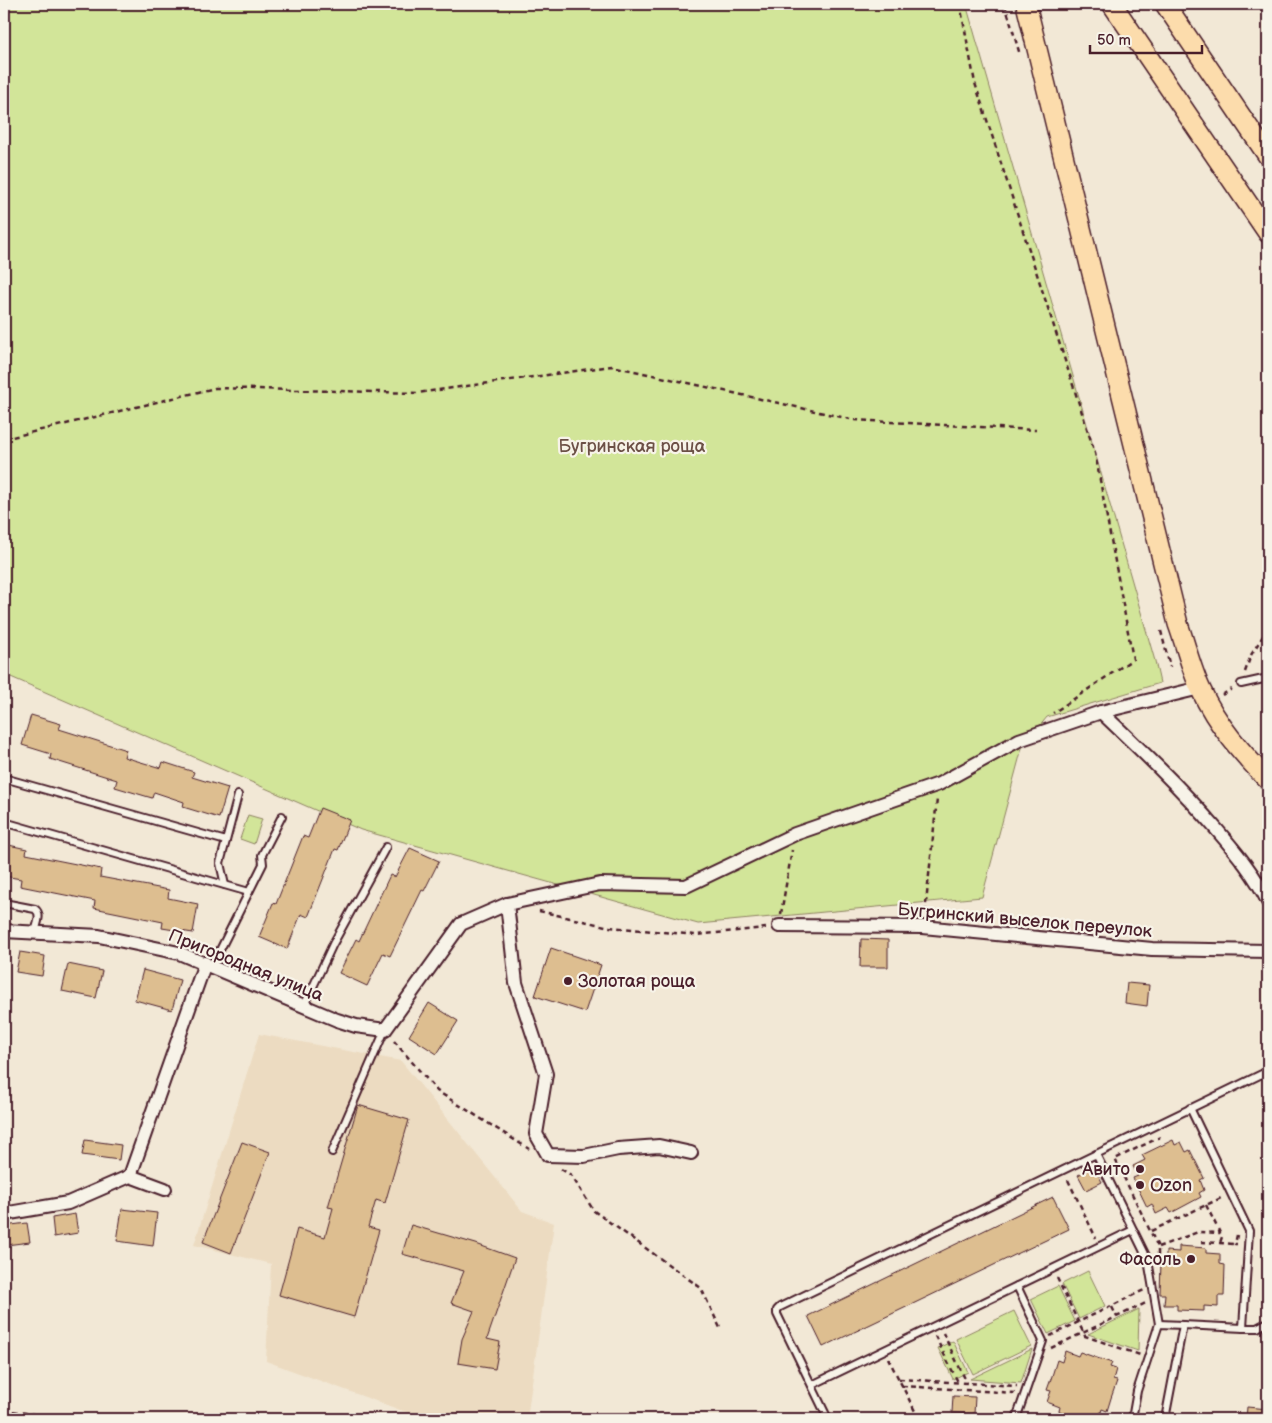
<svg xmlns="http://www.w3.org/2000/svg" width="1272" height="1423" font-family="'Balsamiq Sans',sans-serif">
  <style>
    .built { fill: #ecdbc1 }
    .green { fill: #d2e599; stroke: #8e8262 }
    .building { fill: #ddbe90; stroke: #4a1f2b }
    .lines { fill: none; stroke-linecap: round; stroke-linejoin: round }
    .service-casing { stroke: #4a1f2b; stroke-width: 10 }
    .minor-casing { stroke: #4a1f2b; stroke-width: 16 }
    .primary-casing { stroke: #4a1f2b; stroke-width: 22 }
    .path { stroke: #4a1f2b; stroke-width: 2.5; stroke-dasharray: 5 4; stroke-linecap: butt }
    .service { stroke: #f7f3e8; stroke-width: 6 }
    .minor { stroke: #f7f3e8; stroke-width: 12 }
    .primary { stroke: #fcdcac; stroke-width: 19 }
    .poi-dot { fill: #4a1f2b; stroke: #f7f3e8; stroke-width: 2 }
    .labels { text-anchor: middle; stroke-width: 4.5; stroke-linejoin: round; paint-order: stroke }
    .park-label { font-size: 18px; fill: #6c5046; stroke: #f7f3e8 }
    .street-label { font-size: 18px; fill: #4a1f2b; stroke: #f7f3e8 }
    .poi-label { font-size: 18px; fill: #4a1f2b; stroke: #f7f3e8; text-anchor: start }
  </style>
  <rect width="100%" height="100%" fill="#f2e8d6"/>
  <filter id="ink" filterUnits="userSpaceOnUse"><feTurbulence type="fractalNoise" baseFrequency=".02" numOctaves="2"/><feDisplacementMap in="SourceGraphic" scale="10" xChannelSelector="R" yChannelSelector="G"/><feConvolveMatrix kernelMatrix="1 2 1 2 8 2 1 2 1" color-interpolation-filters="sRGB"/></filter>
  <g filter="url(#ink)">
    <polygon class="built" points="259,1034 401,1061 522,1211 554,1223 527,1419 425,1419 266,1361 271,1264 194,1245"/>
    <g class="green">
      <polygon points="4,4 966,4 1155,661 1160,683 1047,717 1022,748 982,897 698,924 361,830 4,674"/>
      <polygon points="248,815 262,819 254,844 240,839"/>
      <polygon points="1088,1271 1105,1306 1079,1319 1062,1284"/>
      <polygon points="1058,1286 1075,1321 1048,1334 1031,1299"/>
      <polygon points="1139,1309 1138,1351 1088,1334"/>
      <polygon points="1014,1311 1031,1346 973,1374 956,1339"/>
      <polygon points="953,1341 968,1372 953,1379 938,1348"/>
      <polygon points="1032,1349 1021,1383 970,1379"/>
    </g>
    <g class="building">
      <polygon points="31,715 61,724 59,729 126,750 124,757 161,768 163,762 194,772 192,777 228,788 219,818 183,807 184,802 154,792 152,798 115,787 117,780 50,759 51,754 22,745"/>
      <polygon points="320,808 350,820 338,850 335,849 308,917 301,914 287,949 259,937 273,903 276,904 303,836 308,838"/>
      <polygon points="4,844 27,849 26,854 101,869 100,877 169,890 168,898 198,904 193,933 162,928 163,922 94,908 95,901 20,886 21,879 4,876"/>
      <polygon points="410,848 439,861 424,891 422,890 390,956 383,953 367,986 339,973 356,939 359,941 390,875 395,877"/>
      <polygon points="861,939 888,940 888,967 860,967"/>
      <polygon points="551,948 601,965 585,1012 535,996"/>
      <polygon points="20,952 45,956 42,976 16,972"/>
      <polygon points="68,964 102,971 96,998 62,991"/>
      <polygon points="143,970 180,980 172,1010 135,1000"/>
      <polygon points="1127,983 1149,985 1147,1006 1125,1003"/>
      <polygon points="429,1003 458,1021 437,1054 409,1036"/>
      <polygon points="358,1105 409,1120 385,1203 376,1200 368,1227 379,1230 354,1317 279,1295 297,1229 325,1237 333,1208 328,1207"/>
      <polygon points="85,1140 121,1145 119,1160 82,1155"/>
      <polygon points="1173,1140 1175,1145 1181,1142 1186,1152 1190,1150 1204,1178 1200,1180 1204,1190 1199,1193 1201,1197 1171,1213 1168,1208 1156,1214 1152,1204 1147,1207 1133,1178 1138,1176 1133,1166 1145,1160 1142,1155"/>
      <polygon points="242,1142 270,1152 231,1253 203,1242"/>
      <polygon points="1094,1167 1102,1182 1086,1190 1078,1175"/>
      <polygon points="1053,1197 1069,1229 823,1347 808,1316"/>
      <polygon points="122,1209 157,1213 153,1246 117,1241"/>
      <polygon points="75,1214 78,1233 54,1237 52,1218"/>
      <polygon points="27,1223 30,1242 6,1245 4,1226"/>
      <polygon points="411,1225 476,1244 515,1258 487,1339 500,1342 495,1369 458,1363 462,1339 474,1311 451,1303 464,1271 402,1254"/>
      <polygon points="1179,1246 1206,1248 1206,1253 1220,1254 1220,1264 1225,1265 1224,1296 1218,1296 1218,1307 1204,1306 1204,1311 1177,1310 1177,1305 1164,1305 1165,1294 1160,1294 1161,1262 1166,1262 1166,1251 1179,1252"/>
      <polygon points="1065,1351 1078,1356 1080,1352 1097,1358 1112,1363 1110,1367 1116,1369 1113,1380 1117,1381 1111,1398 1107,1411 1102,1409 1099,1419 1082,1419 1059,1411 1060,1407 1047,1402 1051,1391 1047,1390 1052,1376 1057,1360 1062,1362"/>
      <polygon points="953,1396 975,1397 974,1414 952,1413"/>
      <polygon points="1247,1407 1268,1409 1268,1419 1246,1419"/>
    </g>
    <g class="lines">
      <defs>
        <g id="service">
          <polyline points="1241,684 1268,678"/>
          <polyline points="4,778 226,841 220,863 225,885"/>
          <polyline points="4,822 249,892 212,966"/>
          <polyline points="226,841 238,795"/>
          <polyline points="249,892 263,864 262,855 282,816"/>
          <path d="M4,903l31,6c7,5 2,15 0,23"/>
          <polyline points="304,1006 333,944 386,847"/>
          <polyline points="332,1152 385,1030"/>
          <polyline points="1096,1154 1148,1260 1159,1324"/>
          <polyline points="1243,1328 1257,1328 1268,1322"/>
          <polyline points="812,1385 1133,1230"/>
          <polyline points="828,1419 777,1314 777,1310 780,1307 1268,1071"/>
          <polyline points="1016,1419 1043,1341 1017,1286"/>
          <polyline points="1132,1419 1137,1391 1159,1324 1183,1325"/>
          <polyline points="1165,1419 1183,1325 1243,1328 1249,1231 1190,1108"/>
        </g>
        <g id="minor">
          <path d="M1101,712c40,38 80,76 116,118 19,22 39,46 51,72"/>
          <polyline points="507,904 516,983 546,1074 536,1134 548,1155 584,1156 618,1149 659,1146 691,1153"/>
          <polyline points="779,926 923,927 1152,949 1268,951"/>
          <polyline points="4,931 99,936 179,953 337,1020 356,1026 385,1030 461,924 507,904 600,884 686,886 795,834 939,784 1019,740 1101,712 1200,688"/>
          <polyline points="130,1176 205,963"/>
          <polyline points="4,1214 68,1203 130,1176 165,1189"/>
        </g>
        <g id="primary">
          <path d="M1026,4l152,620c8,22 13,45 23,66 16,35 41,63 67,90"/>
          <polyline points="1112,4 1268,233"/>
          <polyline points="1165,4 1268,156"/>
        </g>
      </defs>
      <use href="#service" class="service-casing"/>
      <use href="#minor" class="minor-casing"/>
      <use href="#primary" class="primary-casing"/>
      <g class="path">
        <polyline points="960,4 975,83 1095,453 1133,659 1053,713"/>
        <polyline points="1005,4 1020,55"/>
        <polyline points="4,439 215,388 417,393 612,366 855,420 1036,430"/>
        <polyline points="1161,631 1170,667"/>
        <polyline points="1245,672 1251,655 1268,628"/>
        <polyline points="1222,695 1232,689"/>
        <polyline points="539,911 610,927 696,935 766,928"/>
        <polyline points="925,913 937,799"/>
        <polyline points="781,914 792,850"/>
        <polyline points="394,1041 437,1091 529,1149"/>
        <polyline points="561,1169 571,1175 594,1211 701,1288 721,1330"/>
        <polyline points="1068,1180 1096,1238"/>
        <polyline points="1206,1205 1222,1237 1220,1243"/>
        <polyline points="1151,1231 1221,1198"/>
        <polyline points="1237,1235 1235,1244 1237,1244"/>
        <polyline points="1201,1242 1235,1244"/>
        <polyline points="1158,1247 1198,1232 1220,1233"/>
        <polyline points="1158,1255 1158,1247 1115,1159 1160,1137"/>
        <polyline points="1057,1278 1085,1336 1140,1355"/>
        <polyline points="1112,1307 1117,1317"/>
        <polyline points="943,1333 967,1383"/>
        <polyline points="935,1336 958,1382"/>
        <polyline points="1050,1336 1144,1290"/>
        <polyline points="1051,1348 1146,1303"/>
        <polyline points="888,1358 919,1419"/>
        <polyline points="899,1379 1017,1386"/>
        <polyline points="902,1386 1015,1393"/>
        <polyline points="4,1410 68,1419"/>
      </g>
      <use href="#service" class="service"/>
      <use href="#minor" class="minor"/>
      <use href="#primary" class="primary"/>
    </g>
  </g>
  <g class="poi-dot">
    <circle cx="568" cy="981" r="5"/>
    <circle cx="1140" cy="1169" r="5"/>
    <circle cx="1140" cy="1185" r="5"/>
    <circle cx="1191" cy="1259" r="5"/>
  </g>
  <g class="labels">
    <g class="park-label">
      <text x="632" y="452">Бугринская роща</text>
    </g>
    <g class="street-label">
      <text transform="translate(1025 920) rotate(5)" y="6">Бугринский выселок переулок</text>
      <text transform="translate(246 965) rotate(22)" y="6">Пригородная улица</text>
    </g>
    <g class="poi-label">
      <text x="578" y="987">Золотая роща</text>
      <text x="1130" y="1175" text-anchor="end">Авито</text>
      <text x="1150" y="1191">Ozon</text>
      <text x="1181" y="1265" text-anchor="end">Фасоль</text>
    </g>
  </g>
  <rect width="1272" height="1423" fill="none" stroke="#f7f3e8" stroke-width="20"/>
  <rect x="10" y="10" width="1252" height="1403" fill="none" stroke="#4a1f2b" stroke-width="2" filter="url(#ink)"/>
  <path d="M1090 45v8h112v-8" fill="none" stroke="#4a1f2b" stroke-width="2.5"/>
  <text x="1097" y="45" font-size="15" fill="#4a1f2b" stroke="#f7f3e8" stroke-width="4" paint-order="stroke">50 m</text>
</svg>
